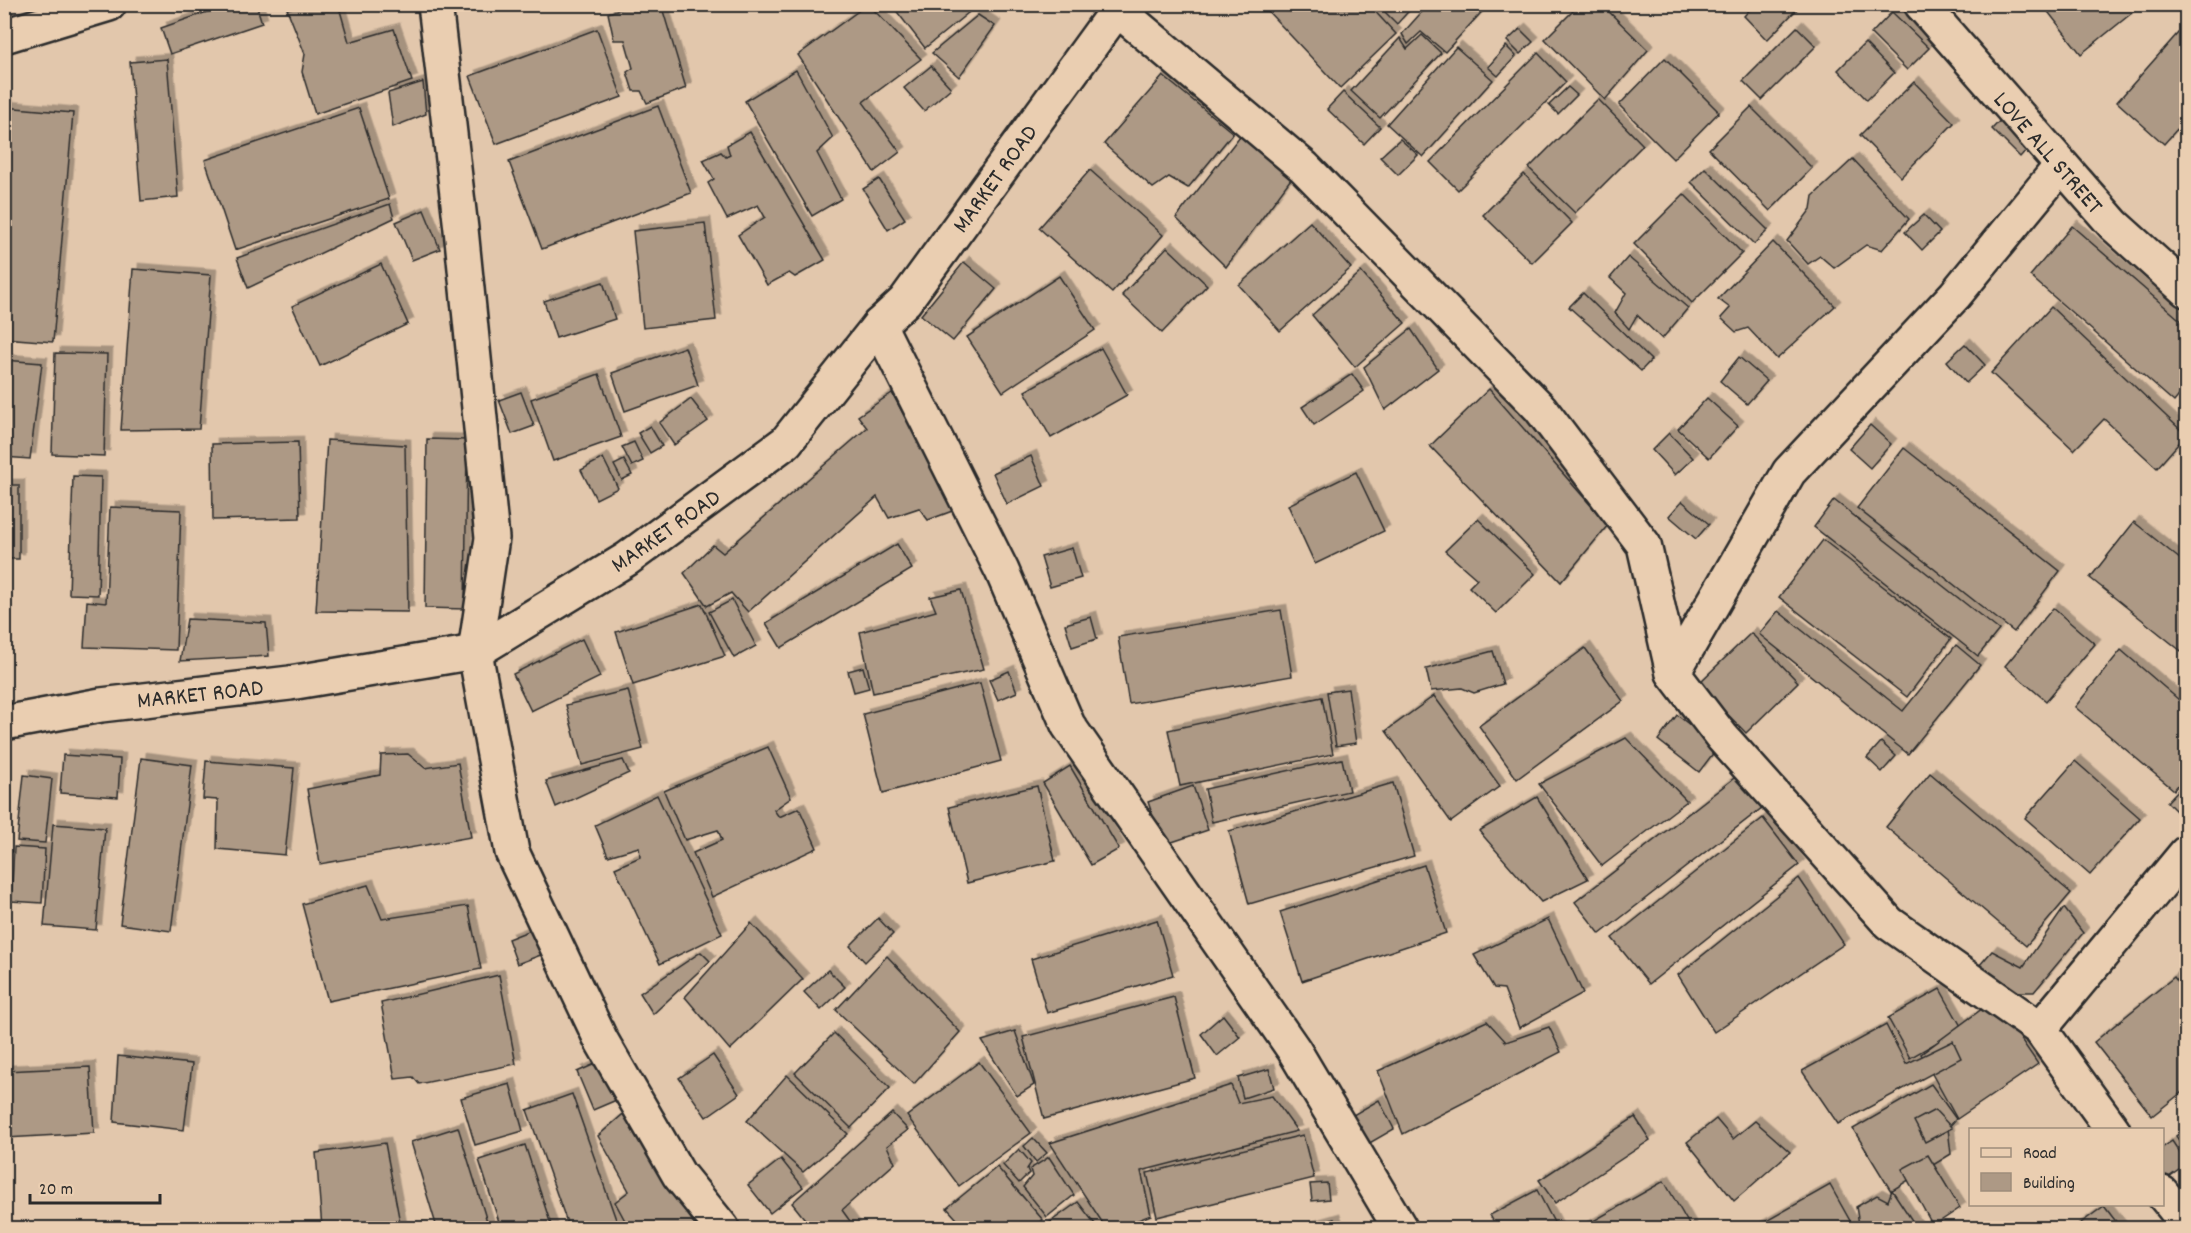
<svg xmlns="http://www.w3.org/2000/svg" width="2191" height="1233" font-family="Dekko,sans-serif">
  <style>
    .building { fill: #ad9985; stroke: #2b2b2b; stroke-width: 1.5; filter: url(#shadow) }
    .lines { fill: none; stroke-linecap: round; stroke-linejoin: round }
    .minor-casing { stroke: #2b2b2b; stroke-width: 38 }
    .minor { stroke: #eaceb1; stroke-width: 33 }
    .labels { text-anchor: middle; stroke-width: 5; stroke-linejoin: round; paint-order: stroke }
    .street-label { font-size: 24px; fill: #2b2b2b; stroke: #eaceb1 }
  </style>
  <defs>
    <filter id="shadow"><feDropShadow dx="5.5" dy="-5.5" stdDeviation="0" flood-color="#0004"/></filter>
  </defs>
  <rect width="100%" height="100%" fill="#e2c7ac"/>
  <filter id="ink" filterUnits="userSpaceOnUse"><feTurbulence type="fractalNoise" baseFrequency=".0167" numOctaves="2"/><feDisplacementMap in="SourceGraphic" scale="12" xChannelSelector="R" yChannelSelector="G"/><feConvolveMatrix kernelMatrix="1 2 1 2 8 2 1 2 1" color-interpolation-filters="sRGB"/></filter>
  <g filter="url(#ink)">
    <g class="building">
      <polygon points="230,4 256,4 262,23 170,54 161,28"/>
      <polygon points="305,4 323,4 327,10 339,7 349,42 394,29 412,81 315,114 302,72 305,54 287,9"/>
      <polygon points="635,4 661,4 686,88 647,103 641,91 633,91 627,72 633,68 625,40 614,40 608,13"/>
      <polygon points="868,4 921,59 863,102 900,152 874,172 798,55"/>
      <polygon points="891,4 979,4 925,48"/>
      <polygon points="1261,4 1368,4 1396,34 1340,88"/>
      <polygon points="1377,4 1415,4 1397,24"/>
      <polygon points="1429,4 1489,4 1445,52 1421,32 1408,44 1402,34"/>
      <polygon points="1580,4 1601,4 1648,50 1605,100 1545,39"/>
      <polygon points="1755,4 1792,4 1797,9 1767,40 1744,16"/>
      <polygon points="2042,4 2143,4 2081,54"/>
      <polygon points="1892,12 1929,48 1907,70 1871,34"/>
      <polygon points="978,15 995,26 959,77 932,53"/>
      <polygon points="2186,24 2186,119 2164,144 2117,102"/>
      <polygon points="1797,27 1816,46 1762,100 1743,81"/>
      <polygon points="597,29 622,97 496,144 470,76"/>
      <polygon points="1520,29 1533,42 1520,54 1507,41"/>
      <polygon points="1422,35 1441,53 1380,118 1351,91 1400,38 1407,49"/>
      <polygon points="1865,43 1894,73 1867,100 1838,70"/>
      <polygon points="1506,46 1516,56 1498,76 1488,67"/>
      <polygon points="1456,47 1493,80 1423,157 1387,124"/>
      <polygon points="1538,53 1566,82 1458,190 1430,162"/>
      <polygon points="1665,58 1719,112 1673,159 1619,105"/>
      <polygon points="167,59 178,197 141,201 130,62"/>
      <polygon points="931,66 951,88 924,111 904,88"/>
      <polygon points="796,70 833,138 817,153 841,199 812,216 745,101"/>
      <polygon points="1163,76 1233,133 1188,188 1169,177 1153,188 1104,144"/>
      <polygon points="423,82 426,114 393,127 388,93"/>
      <polygon points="1914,82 1954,123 1901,177 1860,135"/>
      <polygon points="1568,87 1577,95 1558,114 1549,105"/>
      <polygon points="1343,92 1380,127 1364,144 1327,109"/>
      <polygon points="1598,99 1643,145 1575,213 1529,168"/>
      <polygon points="658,106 691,193 542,249 509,162"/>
      <polygon points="4,107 73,113 53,342 4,338"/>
      <polygon points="1751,107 1812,168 1770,211 1709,149"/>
      <polygon points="359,108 389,199 235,250 205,160"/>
      <polygon points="2008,112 2036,139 2020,157 1992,129"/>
      <polygon points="1247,127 1299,168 1226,267 1176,218"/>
      <polygon points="750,132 825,260 795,277 789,273 767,285 738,235 765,217 758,205 727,219 708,183 714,179 703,160 721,152 726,157 730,155 727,145"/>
      <polygon points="1400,139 1418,155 1398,175 1380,157"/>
      <polygon points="1853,159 1909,219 1882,250 1866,245 1834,268 1820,256 1808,264 1787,241 1811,209 1813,196"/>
      <polygon points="1705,168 1768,230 1754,244 1691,182"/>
      <polygon points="1090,170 1163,235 1112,293 1039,228"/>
      <polygon points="1524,174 1572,223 1532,263 1483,215"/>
      <polygon points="879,179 905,219 888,230 863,189"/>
      <polygon points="1684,194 1742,253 1692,303 1634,244"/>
      <polygon points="390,204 394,218 248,288 237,258"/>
      <polygon points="424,210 440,249 412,260 396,222"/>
      <polygon points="1924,215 1940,232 1922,250 1905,232"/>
      <polygon points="1310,222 1351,268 1280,331 1239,285"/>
      <polygon points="705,223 716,320 643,328 633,231"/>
      <polygon points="2072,226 2186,325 2186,387 2174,402 2030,276"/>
      <polygon points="1773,242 1835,306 1777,359 1748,328 1736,332 1721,318 1730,308 1718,299"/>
      <polygon points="1167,247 1207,285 1162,333 1122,295"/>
      <polygon points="1628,257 1688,308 1662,339 1637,315 1629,329 1615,313 1626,293 1610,278"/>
      <polygon points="964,262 996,289 953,341 921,315"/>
      <polygon points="381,264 408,324 320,366 292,306"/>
      <polygon points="133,269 211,275 199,429 121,430"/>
      <polygon points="1361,272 1405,323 1355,367 1312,315"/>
      <polygon points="1059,276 1095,330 1003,392 967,337"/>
      <polygon points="603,282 615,319 556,338 544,301"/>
      <polygon points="1583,293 1651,360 1641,371 1569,307"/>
      <polygon points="2051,307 2186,435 2157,468 2104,419 2074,450 1991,373"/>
      <polygon points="1411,329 1438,369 1385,410 1364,367"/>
      <polygon points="1965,344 1985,365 1966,383 1947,361"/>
      <polygon points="685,347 698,385 625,411 612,373"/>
      <polygon points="1101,348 1127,395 1051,438 1025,391"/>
      <polygon points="55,353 107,354 104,456 52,454"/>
      <polygon points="1739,357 1767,381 1747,404 1720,381"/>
      <polygon points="4,360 42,363 30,459 4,457"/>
      <polygon points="599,374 621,437 553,461 531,399"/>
      <polygon points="1352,374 1364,391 1314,425 1302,407"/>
      <polygon points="1489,389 1608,525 1561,582 1430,446"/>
      <polygon points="521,392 534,426 512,434 499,400"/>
      <polygon points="892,393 955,510 928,520 919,508 889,518 877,497 748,612 731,593 707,606 684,573 713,545 723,553 867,428 858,416"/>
      <polygon points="1707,398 1738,426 1709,458 1678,429"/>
      <polygon points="691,399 708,421 674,445 659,423"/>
      <polygon points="1870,425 1891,444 1870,468 1849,449"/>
      <polygon points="650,426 662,446 650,453 638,433"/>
      <polygon points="1669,433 1693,458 1675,475 1652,450"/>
      <polygon points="427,439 467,440 465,609 425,608"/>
      <polygon points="327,440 405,445 408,612 316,611"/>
      <polygon points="298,442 300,518 213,520 212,444"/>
      <polygon points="634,442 643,461 632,466 622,447"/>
      <polygon points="1904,448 2060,571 2014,632 1857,508"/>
      <polygon points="1031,456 1044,486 1007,504 993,473"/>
      <polygon points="603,458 618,488 596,499 581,470"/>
      <polygon points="624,460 632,475 622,480 614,465"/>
      <polygon points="1356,472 1384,531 1315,564 1288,505"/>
      <polygon points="73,476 101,477 98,595 69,594"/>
      <rect x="4" y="485" width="15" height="74"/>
      <polygon points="1834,500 1999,630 1978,656 1814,527"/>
      <polygon points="1682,501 1709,524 1696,539 1669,516"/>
      <polygon points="110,507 181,510 176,650 84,647 87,601 106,603"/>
      <polygon points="1478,519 1535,574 1496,613 1469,587 1477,579 1445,551"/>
      <polygon points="2134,522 2186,564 2186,655 2090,578"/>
      <polygon points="1823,540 1951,639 1907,697 1779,597"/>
      <polygon points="897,544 912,569 781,648 766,623"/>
      <polygon points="1072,548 1081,578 1050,587 1041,557"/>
      <polygon points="961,590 984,669 873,693 860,632 936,611 930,597"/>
      <polygon points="732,600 756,646 734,658 709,612"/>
      <polygon points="702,604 725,656 633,685 616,632"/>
      <polygon points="2053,608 2095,644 2046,701 2005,666"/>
      <polygon points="1281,610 1292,676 1129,704 1118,637"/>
      <polygon points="1778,611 1903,711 1956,645 1980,665 1908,754 1759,634"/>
      <polygon points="1091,617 1097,639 1072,647 1065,624"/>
      <polygon points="187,619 266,623 269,656 180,661"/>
      <polygon points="1751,633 1798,682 1746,733 1698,684"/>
      <polygon points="582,639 600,677 531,711 513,674"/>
      <polygon points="1585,648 1623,701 1517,779 1479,726"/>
      <polygon points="2121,650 2186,706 2186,775 2174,790 2075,707"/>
      <polygon points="1493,651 1503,684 1474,693 1462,688 1431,691 1426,669"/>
      <polygon points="863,667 869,688 854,692 848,671"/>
      <polygon points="1009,671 1017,692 998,700 989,680"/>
      <polygon points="980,683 1001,761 883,793 863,714"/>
      <polygon points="1348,689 1356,743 1336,746 1327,692"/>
      <polygon points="628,690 643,749 582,765 566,705"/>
      <polygon points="1434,696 1500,786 1451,822 1386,731"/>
      <polygon points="1322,697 1333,754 1180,786 1168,730"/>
      <polygon points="1677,715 1718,747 1699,772 1658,740"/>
      <polygon points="1626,738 1687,801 1602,866 1539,784"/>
      <polygon points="1881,742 1896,756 1882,772 1867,758"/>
      <polygon points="768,747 791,798 774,810 779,817 799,808 817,848 712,897 693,853 722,840 718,830 685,840 664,791"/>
      <polygon points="408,754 425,768 458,763 471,837 320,864 307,789 380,775 381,755"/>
      <polygon points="63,755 120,759 118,797 60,793"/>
      <polygon points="141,758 192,765 171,931 120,924"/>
      <polygon points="1342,759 1349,791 1212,822 1205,789"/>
      <polygon points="623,760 629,773 556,807 546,781"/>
      <polygon points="206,761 294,768 285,855 217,849 218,800 203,799"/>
      <polygon points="2075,761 2140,818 2090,875 2025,818"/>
      <polygon points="1070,766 1119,849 1091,865 1043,783"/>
      <polygon points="1930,773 2071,893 2026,946 1886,827"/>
      <polygon points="24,775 52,779 45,843 17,841"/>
      <polygon points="1738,775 1763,807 1600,934 1575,902"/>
      <polygon points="1393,783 1414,856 1249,904 1229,831"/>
      <polygon points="2183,785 2186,789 2186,821 2167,802"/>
      <polygon points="1037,786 1055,861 967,883 949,807"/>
      <polygon points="1193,786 1208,830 1163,845 1148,802"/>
      <polygon points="657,795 722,934 660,964 615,868 640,857 639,847 608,856 595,825"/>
      <polygon points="1537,797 1588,879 1541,902 1479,831"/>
      <polygon points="1763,818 1799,865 1649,984 1612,938"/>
      <polygon points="53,824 105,828 96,930 44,926"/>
      <polygon points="14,847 45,849 42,903 11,901"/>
      <polygon points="1424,865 1446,933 1302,981 1280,912"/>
      <polygon points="1799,878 1844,944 1714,1032 1678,975"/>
      <polygon points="368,885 382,919 468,906 481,969 328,1001 302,904"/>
      <polygon points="2064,908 2083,933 2034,992 2003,992 1979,966 1992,951 2023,967"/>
      <polygon points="878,918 893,934 865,962 850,946"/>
      <polygon points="1548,919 1583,993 1519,1028 1504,989 1494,988 1474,955"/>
      <polygon points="1157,920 1173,975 1047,1013 1031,959"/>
      <polygon points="751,923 803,979 730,1050 685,997"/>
      <polygon points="536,928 546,953 517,964 508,939"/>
      <polygon points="701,952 710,961 653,1014 640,993"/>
      <polygon points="887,956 960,1032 914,1084 836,1010"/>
      <polygon points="828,970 845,987 821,1010 804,992"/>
      <polygon points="499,975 516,1064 419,1084 413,1077 395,1079 381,1003"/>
      <polygon points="2174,977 2186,993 2186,1089 2152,1116 2094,1042"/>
      <polygon points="1940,989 1962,1028 1910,1058 1888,1018"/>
      <polygon points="1174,997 1195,1078 1044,1119 1023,1037"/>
      <polygon points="1994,1000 2038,1064 1957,1119 1921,1054"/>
      <polygon points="1223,1015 1240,1037 1217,1056 1201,1034"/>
      <polygon points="1487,1021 1506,1042 1549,1027 1561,1052 1403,1134 1378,1071"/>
      <polygon points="1886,1025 1906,1064 1953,1041 1961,1058 1838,1124 1802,1071"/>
      <polygon points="1015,1031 1034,1085 1017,1096 982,1041"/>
      <polygon points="834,1033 890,1088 851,1128 795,1073"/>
      <polygon points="713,1055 739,1094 706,1117 679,1078"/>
      <polygon points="118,1056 192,1064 184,1130 114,1122"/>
      <polygon points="604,1060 621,1098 593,1110 577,1072"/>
      <polygon points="979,1062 1031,1133 959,1186 907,1116"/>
      <polygon points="90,1067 94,1133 6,1138 4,1071"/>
      <polygon points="1269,1069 1274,1088 1243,1098 1238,1078"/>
      <polygon points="787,1075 848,1134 803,1172 747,1121"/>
      <polygon points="510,1084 523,1131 475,1145 461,1098"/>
      <polygon points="1931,1084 1956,1119 1948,1128 1951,1154 1891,1191 1853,1129"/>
      <polygon points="1231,1085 1238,1103 1272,1096 1297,1131 1141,1171 1151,1215 1118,1228 1106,1228 1050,1143"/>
      <polygon points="572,1094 619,1228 569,1228 527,1110"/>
      <polygon points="1379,1100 1394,1129 1368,1144 1353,1115"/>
      <polygon points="629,1109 696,1228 629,1228 615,1202 629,1191 598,1136"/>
      <polygon points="1935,1110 1952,1128 1925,1142 1914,1121"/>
      <polygon points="892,1113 908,1130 887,1146 895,1163 842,1210 855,1228 812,1228 792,1203"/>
      <polygon points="1635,1117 1650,1140 1555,1203 1539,1180"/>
      <polygon points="1716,1119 1733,1139 1755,1121 1790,1152 1734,1201 1687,1142"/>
      <polygon points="458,1127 489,1228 437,1228 411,1142"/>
      <polygon points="2186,1128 2186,1151 2176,1136"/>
      <polygon points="1303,1135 1314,1178 1157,1217 1147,1173"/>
      <polygon points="1033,1138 1047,1153 1036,1162 1024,1146"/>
      <polygon points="2172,1141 2186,1162 2186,1165 2166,1179 2162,1173 2162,1148"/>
      <polygon points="385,1143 401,1228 322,1228 316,1153"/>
      <polygon points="525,1145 552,1228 501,1228 479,1160"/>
      <polygon points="1019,1149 1031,1163 1027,1169 1029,1173 1019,1183 1003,1165"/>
      <polygon points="1928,1155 1960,1208 1933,1226 1902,1169"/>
      <polygon points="1049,1157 1074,1195 1047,1217 1023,1187 1032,1176 1030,1169"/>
      <polygon points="781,1159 803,1187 770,1213 748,1185"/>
      <polygon points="997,1167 1043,1220 1033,1228 965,1228 947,1208"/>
      <polygon points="1664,1181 1691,1228 1581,1228"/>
      <polygon points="1327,1183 1329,1199 1312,1201 1310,1184"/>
      <polygon points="1830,1185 1854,1228 1754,1228"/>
      <polygon points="1537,1190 1557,1228 1497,1228 1490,1215"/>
      <polygon points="1892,1190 1917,1228 1854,1228 1859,1224 1856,1207 1877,1195 1888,1201"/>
      <polygon points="1078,1202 1098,1228 1042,1228"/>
      <polygon points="2104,1206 2121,1228 2074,1228"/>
      <polygon points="1334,1219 1337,1228 1303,1228"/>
    </g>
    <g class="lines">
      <defs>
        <g id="minor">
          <polyline points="435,4 461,229 492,538 475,652 512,852 601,1040 679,1175 722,1228"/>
          <polyline points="1921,4 2114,225 2186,290"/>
          <polyline points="1118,10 1304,167 1540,408 1644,545 1673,673 1722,737 1889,923 2040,1029 2113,1130"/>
          <polyline points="4,36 109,4"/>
          <polyline points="879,325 1002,571 1068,725 1294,1050 1400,1228"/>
          <polyline points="1673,673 1789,472 1955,295 2061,166"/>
          <polyline points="4,723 101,705 290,683 475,652 627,559 786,442 879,325 905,301 1121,4"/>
          <polyline points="2040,1029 2186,853"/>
          <polyline points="2162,1193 2186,1223"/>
        </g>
      </defs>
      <use href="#minor" class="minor-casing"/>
      <use href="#minor" class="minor"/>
    </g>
  </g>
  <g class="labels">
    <g class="street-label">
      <text transform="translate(2049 152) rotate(49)" y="8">LOVE ALL STREET</text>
      <text transform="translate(994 178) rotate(-54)" y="8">MARKET ROAD</text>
      <text transform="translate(665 530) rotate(-35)" y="8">MARKET ROAD</text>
      <text transform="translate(200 693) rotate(-6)" y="8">MARKET ROAD</text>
    </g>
  </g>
  <rect width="2191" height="1233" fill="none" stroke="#eaceb1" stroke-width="24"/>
  <rect x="12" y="12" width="2167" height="1209" fill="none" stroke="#2b2b2b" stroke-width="2" filter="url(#ink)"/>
  <rect x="1969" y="1128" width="195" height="78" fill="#eaceb1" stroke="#9e8d7b" stroke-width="1.5"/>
  <rect x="1981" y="1148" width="30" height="9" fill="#eaceb1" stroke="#9e8d7b" stroke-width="1.5"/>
  <text x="2023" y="1158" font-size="18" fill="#2b2b2b">Road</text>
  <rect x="1981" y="1173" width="30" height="18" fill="#ad9985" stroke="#9e8d7b" stroke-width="1.5"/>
  <text x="2023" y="1188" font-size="18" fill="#2b2b2b">Building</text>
  <path d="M30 1194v9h130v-9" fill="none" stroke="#2b2b2b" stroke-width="3"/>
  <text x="39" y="1194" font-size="18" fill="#2b2b2b" stroke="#eaceb1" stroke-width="4.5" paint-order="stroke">20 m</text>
</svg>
